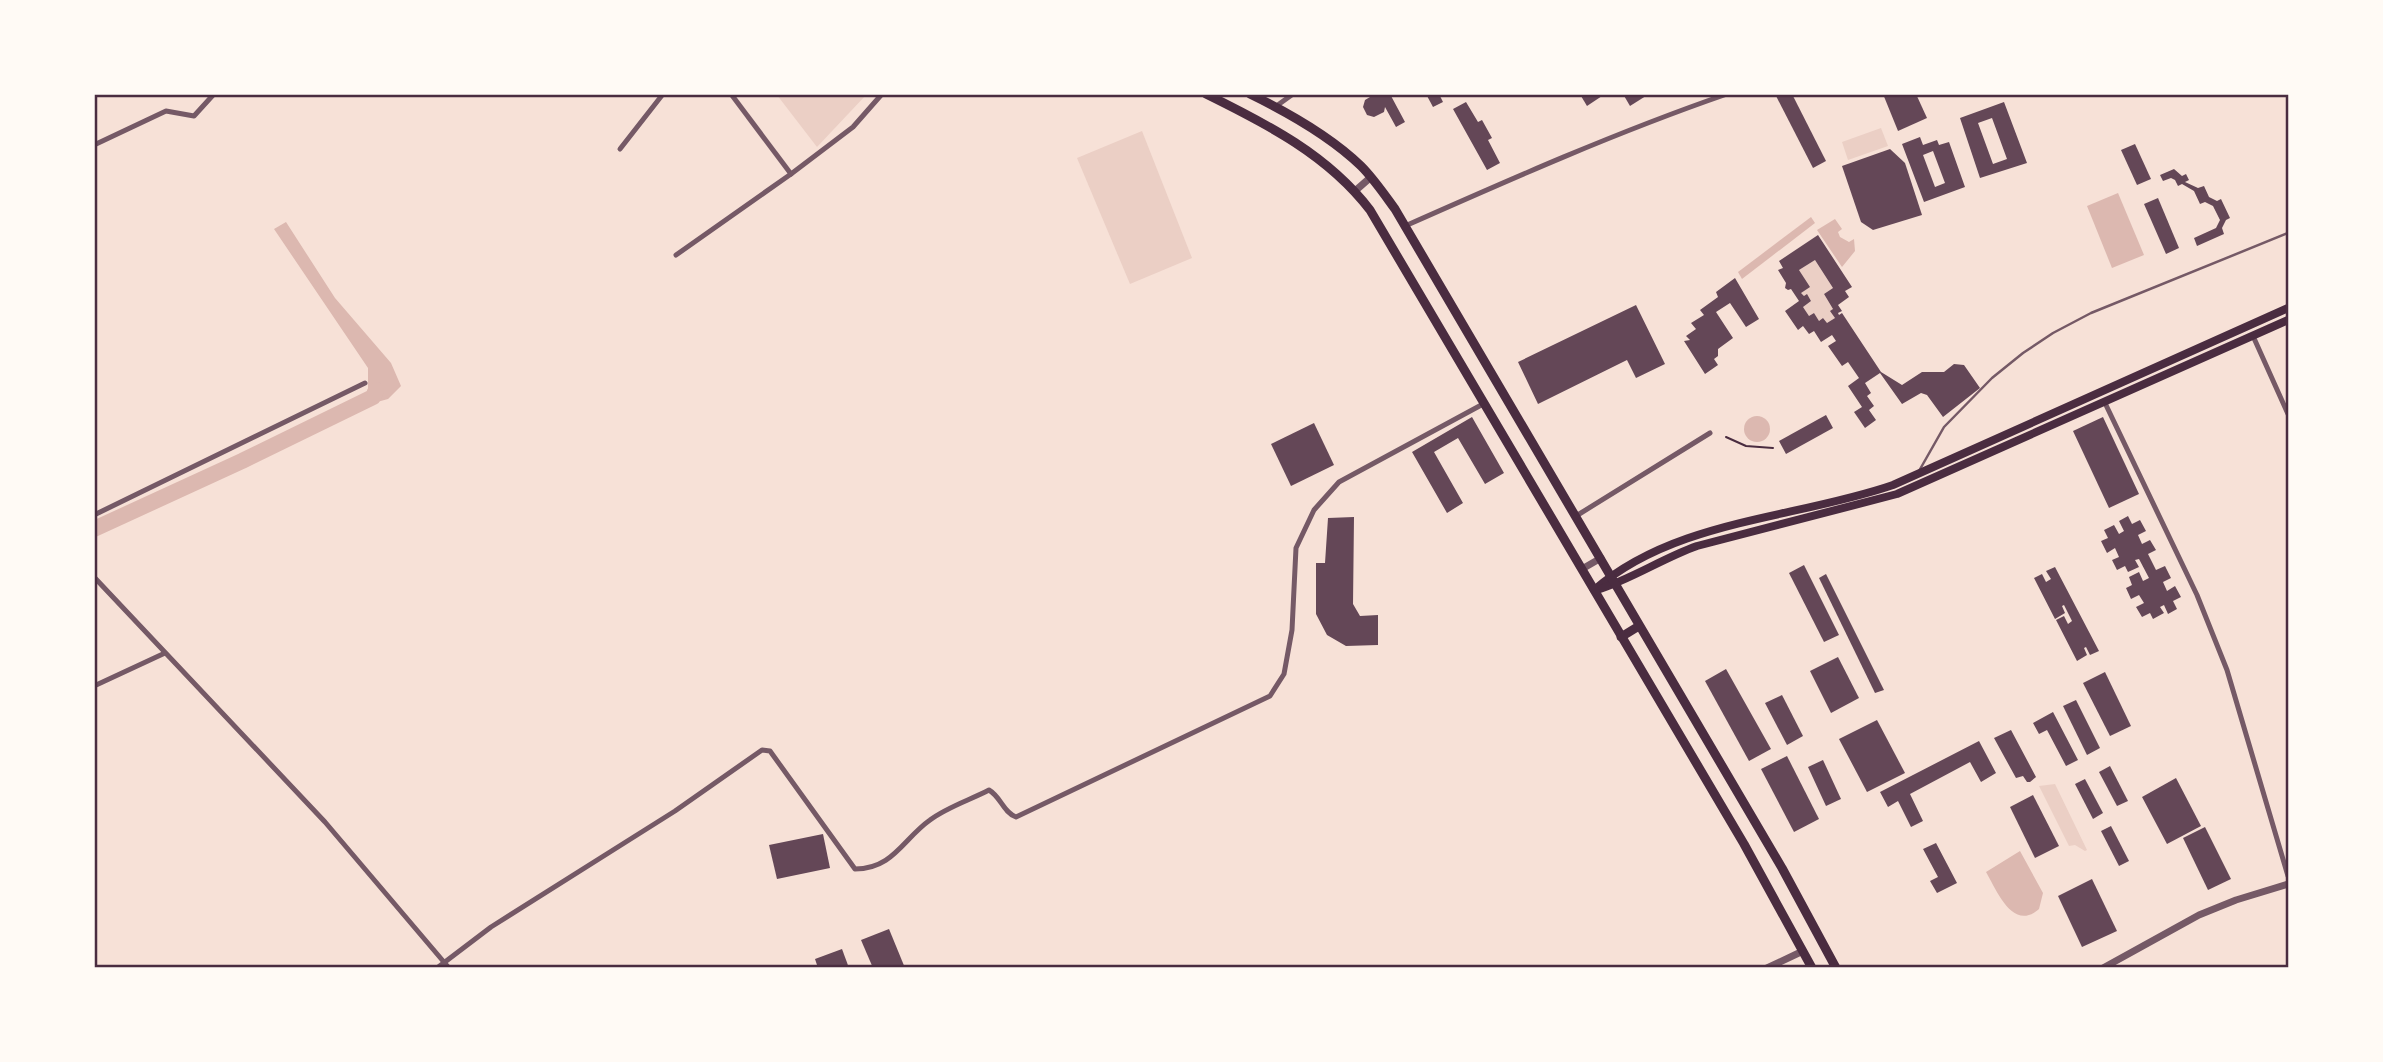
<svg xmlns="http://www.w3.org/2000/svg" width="2383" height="1062" font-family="'Sofia Sans Condensed',sans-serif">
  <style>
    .green { fill: #ebcfc5 }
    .water { fill: #dcb8b0 }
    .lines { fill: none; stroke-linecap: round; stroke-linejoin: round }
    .river { stroke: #dcb8b0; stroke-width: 16 }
    .building { fill: #644757; fill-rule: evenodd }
    .path { stroke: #4a2c40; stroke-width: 2 }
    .service { stroke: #755966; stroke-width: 2.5 }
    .minor { stroke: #755966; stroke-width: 5 }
    .tertiary { stroke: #755966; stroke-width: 7 }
    .secondary { stroke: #4a2c40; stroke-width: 8 }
    .primary { stroke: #4a2c40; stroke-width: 9 }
    .neatline { fill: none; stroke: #4a2c40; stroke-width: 2.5 }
  </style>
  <rect width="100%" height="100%" fill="#f7e1d7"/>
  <g class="green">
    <polygon points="777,95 866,95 817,147"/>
    <polygon points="1881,128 1888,146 1848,160 1842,142"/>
    <polygon points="1142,131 1192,258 1130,284 1077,158"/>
    <polygon points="1815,260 1833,288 1824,294 1833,309 1831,311 1835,318 1827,323 1823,318 1819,321 1814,313 1809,316 1803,307 1811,301 1807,295 1804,296 1801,293 1809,287 1799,270"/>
    <polygon points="2055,784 2087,850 2085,851 2075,845 2069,846 2039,786"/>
  </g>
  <g class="water">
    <polygon points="2118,193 2144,255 2112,268 2087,206"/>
    <polygon points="1811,217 1815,223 1742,279 1738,272"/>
    <polygon points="1835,219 1842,229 1838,232 1840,237 1849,242 1854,239 1855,251 1842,267 1817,230"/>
    <polygon points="286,222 335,298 391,363 401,386 388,399 359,407 368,389 368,368 274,229"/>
    <circle cx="1757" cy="429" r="13"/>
    <path d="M2020,851l23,42 -4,16c-26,23 -42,-18 -53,-37z"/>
  </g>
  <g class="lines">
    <polyline class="river" points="94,529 242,461 373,397 376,390"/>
  </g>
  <g class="building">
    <polygon points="1375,94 1390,94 1405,122 1396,127 1385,107 1384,112 1374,117 1367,115 1363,107 1365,100"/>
    <polygon points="1426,94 1439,94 1443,102 1433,107"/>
    <polygon points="1583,94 1605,94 1587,106 1581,96"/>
    <polygon points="1623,94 1649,94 1630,106"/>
    <polygon points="1775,94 1792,94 1826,161 1813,168"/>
    <polygon points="1883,94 1916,94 1927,118 1898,131"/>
    <polygon points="1466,102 1478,122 1482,120 1492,138 1488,140 1500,163 1487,170 1453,109"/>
    <path d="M2004,102l23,61 -47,15 -20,-60zM1992,118l15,41 -14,5 -15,-41z"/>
    <path d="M1920,137l3,8 14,-5 2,5 10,-3 16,45 -41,15 -22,-58zM1933,151l12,32 -10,4 -12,-32z"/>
    <polygon points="2135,144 2151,179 2137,185 2121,150"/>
    <polygon points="1890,149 1905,163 1922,215 1873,230 1861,222 1842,166"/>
    <polygon points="2174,169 2182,176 2186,174 2189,180 2185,182 2198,188 2204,186 2209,197 2217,201 2221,199 2230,218 2226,220 2222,228 2224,234 2197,246 2194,238 2216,228 2220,220 2213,206 2205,202 2200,204 2194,191 2182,184 2178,186 2175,180 2171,178 2163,181 2160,175"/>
    <polygon points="2158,198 2179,248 2166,254 2144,204"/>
    <path d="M1818,235l34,52 -7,4 4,6 -11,8 4,6 -4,2 1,2 3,-2 39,59 21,13 20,-13h22l10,-8 10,1 16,23 -37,29 -16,-22 -6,-2 -19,11 -22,-31 -15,10 6,10 -4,3 7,10 -5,4 7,10 -11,8 -11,-16 8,-5 -14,-21 11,-8 -11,-16 -6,4 -14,-20 8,-5 -4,-6 -11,7 -7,-11 -5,3 -6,-8 -5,4 -13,-19 14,-10 -8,-12 -3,1 -3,-2 1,-5 -8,-13 5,-2 -4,-7zM1815,260l18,28 -9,6 9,15 -3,2 5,7 -8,5 -4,-5 -4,3 -5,-8 -5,3 -6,-9 8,-6 -4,-7 -3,2 -3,-3 9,-6 -11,-17z"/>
    <polygon points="1735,278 1759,319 1746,327 1730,303 1716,312 1733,338 1718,349 1718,356 1714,359 1718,365 1705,374 1684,341 1690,340 1686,336 1696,329 1691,323 1704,315 1700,310 1718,297 1716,292"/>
    <polygon points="1636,305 1665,364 1636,378 1627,360 1538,404 1518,362"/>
    <polygon points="1826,415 1833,428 1786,454 1779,441"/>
    <polygon points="1472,417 1504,473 1485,484 1458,438 1434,452 1463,503 1447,513 1412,452"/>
    <polygon points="2103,417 2139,494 2109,508 2073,431"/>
    <polygon points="1314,423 1334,465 1291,486 1271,444"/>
    <polygon points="2128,516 2132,524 2140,520 2146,531 2138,535 2142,544 2150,540 2156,550 2148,554 2156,570 2165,566 2171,578 2163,582 2167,591 2175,586 2181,597 2173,601 2177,609 2168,614 2164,605 2160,607 2164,613 2153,619 2150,613 2142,617 2136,607 2144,603 2139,595 2131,599 2126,588 2132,585 2129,577 2139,572 2143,581 2149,578 2139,559 2135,560 2139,567 2128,572 2125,566 2117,570 2112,560 2119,557 2115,548 2107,553 2101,541 2108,538 2104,530 2114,525 2119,534 2124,531 2119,521"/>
    <polygon points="1354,517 1353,604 1360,616 1378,615 1378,645 1346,646 1327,635 1316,614 1316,563 1325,563 1328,518"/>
    <polygon points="1804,565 1839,635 1824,642 1789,573"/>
    <polygon points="2055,567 2099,651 2090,655 2086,647 2084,648 2087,655 2077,661 2056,620 2064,616 2068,624 2072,621 2064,605 2062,606 2065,613 2055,619 2034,578 2042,574 2046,582 2051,579 2046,571"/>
    <polygon points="1826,574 1884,690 1875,693 1819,578"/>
    <polygon points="1838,657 1859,698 1831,713 1810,671"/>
    <polygon points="1726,669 1771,749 1749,761 1705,681"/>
    <polygon points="2105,672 2131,726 2110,736 2083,683"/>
    <polygon points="1782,695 1803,736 1787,745 1765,703"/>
    <polygon points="2076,700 2100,748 2087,755 2063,706"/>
    <polygon points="2053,712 2078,760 2066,766 2047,730 2039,734 2033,723"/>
    <polygon points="1877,720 1905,773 1867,792 1839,739"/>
    <polygon points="2011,730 2036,777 2030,782 2027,782 2023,776 2016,778 1994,738"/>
    <polygon points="1979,741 1996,773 1981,782 1970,762 1910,794 1923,821 1911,827 1898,801 1888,807 1880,792"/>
    <polygon points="1787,756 1819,819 1794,832 1761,769"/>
    <polygon points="1823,760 1841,799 1826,806 1808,767"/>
    <polygon points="2110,766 2128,801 2117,806 2099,772"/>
    <polygon points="2176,778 2201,826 2167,844 2142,797"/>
    <polygon points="2085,779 2103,813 2093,819 2075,784"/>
    <polygon points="2033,795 2059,846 2035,858 2010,807"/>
    <polygon points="2111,826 2129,861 2119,866 2101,831"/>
    <polygon points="2205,827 2231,879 2208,890 2183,838"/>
    <polygon points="823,834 830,868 777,879 769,845"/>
    <polygon points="1936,843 1957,883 1937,893 1930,881 1938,877 1923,849"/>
    <polygon points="2092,879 2117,931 2082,947 2058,896"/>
    <polygon points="889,929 905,968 873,968 861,940"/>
    <polygon points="842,949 849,968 818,968 815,959"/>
  </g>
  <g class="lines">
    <polyline class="path" points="1726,437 1746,446 1773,448"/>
    <polyline class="service" points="1919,471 1944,427 1992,378 2023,353 2053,333 2091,313 2288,233"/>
    <g class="minor">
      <polyline points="731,94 791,174"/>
      <polyline points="1275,107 1293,94"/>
      <polyline points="94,145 166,111 194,116 214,94"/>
      <polyline points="620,149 663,94"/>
      <path d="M1405,226c106,-47 212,-94 322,-132"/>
      <polyline points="676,255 791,174 853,127 882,94"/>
      <polyline points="2253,336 2288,414"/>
      <polyline points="2105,403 2197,595 2227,670 2288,876"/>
      <polyline points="94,515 365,383"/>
      <polyline points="1576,516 1710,433"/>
      <polyline points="94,577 325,822 449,968"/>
      <polyline points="94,686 165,653"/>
      <path d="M437,968l54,-41 184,-116 87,-61 8,1 85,118c38,0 48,-30 75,-49 17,-13 40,-20 59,-30 12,7 14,22 27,27l254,-121 14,-22 8,-44 4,-82 18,-38 25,-28 146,-79"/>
    </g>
    <g class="tertiary">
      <polyline points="1355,191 1371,177"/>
      <polyline points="1582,569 1601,558"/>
      <polyline points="1767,968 1803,951"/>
      <polyline points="2103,968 2199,915 2236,900 2288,884"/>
    </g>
    <g class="secondary">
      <path d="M1594,590c82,-71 201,-71 299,-105l395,-177"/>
      <path d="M1597,590c35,-11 66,-32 100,-44l200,-52 391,-174"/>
    </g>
    <g class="primary">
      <path d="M1206,94c61,30 122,61 164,116l374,634 68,124"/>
      <path d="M1250,94c39,19 80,42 111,72 13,13 23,28 34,43l387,659 54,100"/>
      <polyline points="1621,637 1639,626"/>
    </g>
  </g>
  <rect width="2383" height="1062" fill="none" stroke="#fffaf5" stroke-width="192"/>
  <rect x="96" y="96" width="2191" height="870" class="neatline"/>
</svg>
